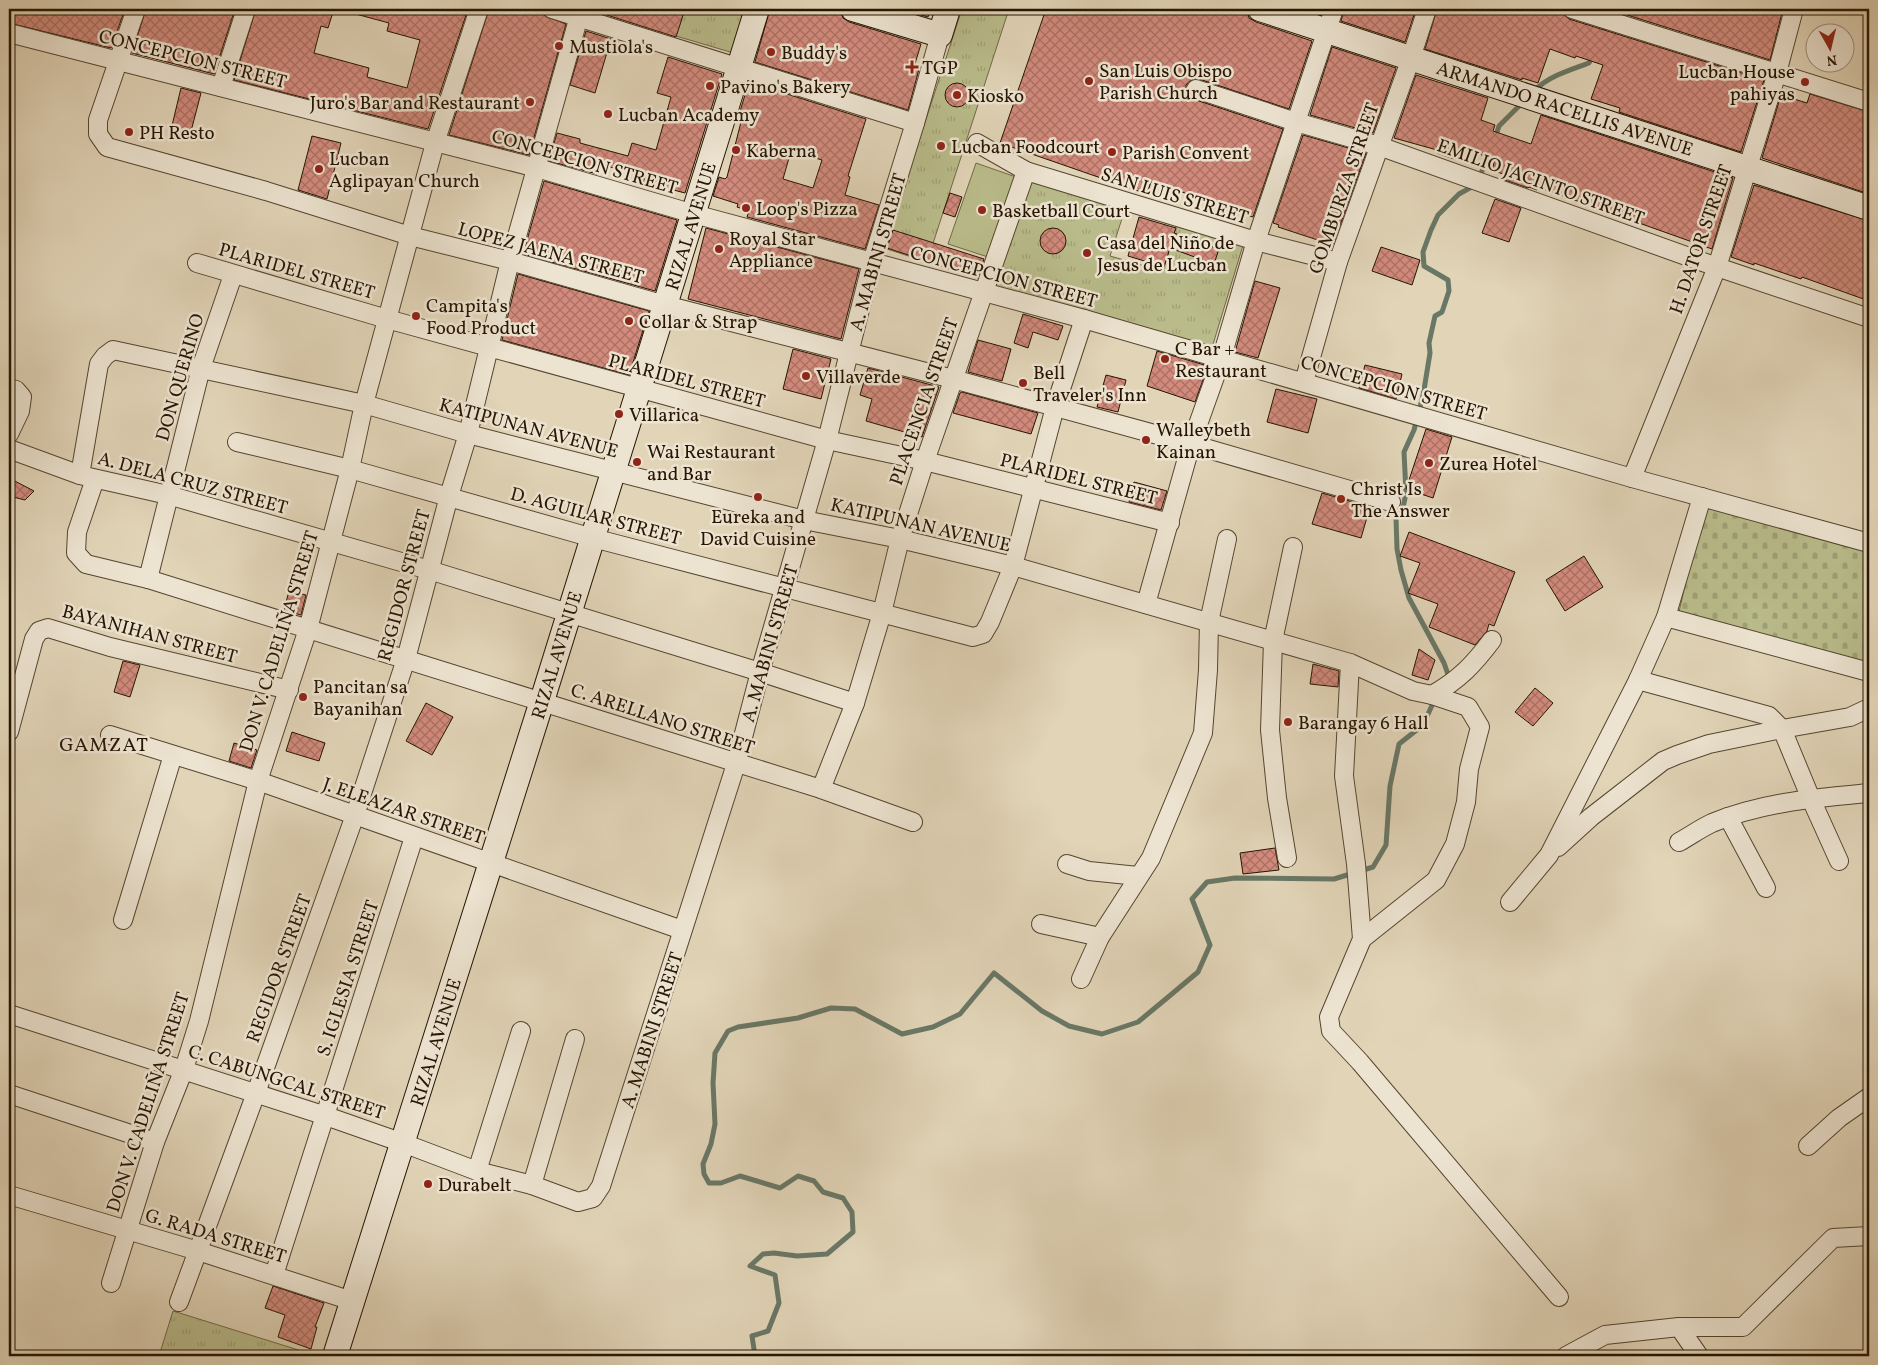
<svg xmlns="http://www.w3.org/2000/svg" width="1878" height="1365" font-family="Vollkorn,serif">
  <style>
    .grass { fill: url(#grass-tufts); stroke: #706846 }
    .cemetery { fill: url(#cemetery-stones); stroke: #706846 }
    .pitch { fill: #b9bb8a; stroke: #706846 }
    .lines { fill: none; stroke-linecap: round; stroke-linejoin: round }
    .stream { stroke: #697766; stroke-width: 5 }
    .building { fill: url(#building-cross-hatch); stroke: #261502; fill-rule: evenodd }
    .street-casing { stroke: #55452f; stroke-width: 20 }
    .secondary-casing { stroke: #261502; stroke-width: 26 }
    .street { stroke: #ece3d0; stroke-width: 18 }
    .secondary { stroke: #ece3d0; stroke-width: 24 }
    .poi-dot { fill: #8f2418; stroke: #ece3d0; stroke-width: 2 }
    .labels { text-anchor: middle; stroke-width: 5; stroke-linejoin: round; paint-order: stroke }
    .poi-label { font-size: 19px; fill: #261502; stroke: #ece3d0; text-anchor: start }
    .street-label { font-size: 19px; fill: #261502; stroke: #ece3d0 }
    .neighbourhood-label { font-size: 20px; letter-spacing: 1px; fill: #261502; stroke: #ece3d0 }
  </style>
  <defs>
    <pattern id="grass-tufts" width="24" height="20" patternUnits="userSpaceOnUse" patternTransform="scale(1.25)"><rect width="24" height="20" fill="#b9bb8a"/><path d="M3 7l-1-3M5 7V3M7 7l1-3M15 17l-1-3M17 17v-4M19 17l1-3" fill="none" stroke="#9fa075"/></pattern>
    <pattern id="cemetery-stones" width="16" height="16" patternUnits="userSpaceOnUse" patternTransform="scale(1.25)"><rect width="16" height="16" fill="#b9bb8a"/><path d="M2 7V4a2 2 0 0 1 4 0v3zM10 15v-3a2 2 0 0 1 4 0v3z" fill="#9fa075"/></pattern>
    <pattern id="building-cross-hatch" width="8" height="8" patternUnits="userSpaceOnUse" patternTransform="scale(1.25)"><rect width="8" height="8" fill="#d28a7c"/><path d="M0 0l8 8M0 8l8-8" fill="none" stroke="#aa7063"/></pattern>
  </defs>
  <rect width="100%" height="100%" fill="#e1d4b7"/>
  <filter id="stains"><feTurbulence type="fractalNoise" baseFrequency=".004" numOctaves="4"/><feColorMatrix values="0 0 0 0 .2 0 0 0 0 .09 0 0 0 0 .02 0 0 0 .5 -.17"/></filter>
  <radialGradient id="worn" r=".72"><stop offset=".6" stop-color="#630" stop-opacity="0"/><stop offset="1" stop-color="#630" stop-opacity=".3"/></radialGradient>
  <g class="grass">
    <polygon points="685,9 751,9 737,54 676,36"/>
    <polygon points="962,9 1009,9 927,262 884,248"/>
    <polygon points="1030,176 1126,206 1110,256 1163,271 1178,221 1244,242 1211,351 991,287"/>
    <polygon points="173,1311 305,1352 303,1356 159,1356"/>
  </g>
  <polygon class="cemetery" points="1704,504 1869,550 1869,669 1678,616"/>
  <polygon class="pitch" points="976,163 1016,177 988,257 948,244"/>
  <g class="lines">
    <g class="stream">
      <polyline points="1602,35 1615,9"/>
      <path d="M1533,92c14,-15 36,-22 56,-29l3,-6"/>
      <polyline points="1495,138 1499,126 1523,102"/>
      <polyline points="1450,680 1444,663 1409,598 1401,570 1397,549 1396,518 1403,508 1406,493 1404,452 1414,430 1423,396 1430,353 1429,343 1435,316 1442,312 1449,291 1448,280 1424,266 1423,252 1431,230 1438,215 1459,194 1477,184 1490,150"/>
      <polyline points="557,1356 568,1356"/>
      <polyline points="755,1356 752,1336 768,1331 779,1303 775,1275 750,1266 763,1254 774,1253 797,1256 827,1254 853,1232 852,1212 843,1198 823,1192 814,1181 798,1176 780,1188 740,1176 721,1183 709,1183 704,1174 703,1164 711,1144 715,1124 713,1083 715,1053 728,1031 738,1027 798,1018 831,1008 855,1009 902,1034 933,1027 960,1014 994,973 1042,1011 1069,1026 1102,1034 1138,1022 1167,998 1198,972 1210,945 1192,899 1207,882 1235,878 1334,879 1373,867 1386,845 1390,786 1399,744 1423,725 1434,701"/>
    </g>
  </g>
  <g class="building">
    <polygon points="9,9 125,9 111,48 9,23"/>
    <polygon points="146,9 235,9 214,74 132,53"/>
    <polygon points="256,9 334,9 328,28 321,26 314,53 369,68 367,77 407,88 420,40 387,31 389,23 352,13 352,9 468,9 428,129 234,80"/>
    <polygon points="489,9 542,9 545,16 566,24 529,155 449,135"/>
    <polygon points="591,9 685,9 676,37 591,10"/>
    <polygon points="770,9 821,9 837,14 837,9 840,9 843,18 849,22 921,44 914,67 919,69 908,110 755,62"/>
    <polygon points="900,9 931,9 928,17"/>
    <polygon points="1046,9 1240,9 1247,11 1249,18 1256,22 1312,41 1289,109 1199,79 1193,79 1186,85 1186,92 1193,99 1283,129 1253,217 1221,208 1222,205 1151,182 1147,194 1000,143"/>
    <polygon points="1344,9 1416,9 1405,42 1341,21"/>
    <polygon points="1437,9 1551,9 1562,13 1569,19 1764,80 1741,152 1619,112 1620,108 1591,99 1603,65 1576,56 1575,58 1550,49 1538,83 1522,78 1522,80 1425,49"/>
    <polygon points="1625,9 1783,9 1770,60 1624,14"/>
    <polygon points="586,31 611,39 595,93 570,85"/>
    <polygon points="1332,47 1396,68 1373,133 1310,115"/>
    <polygon points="668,57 722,74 685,193 643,182 645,177 600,164 597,174 549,161 557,133 580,139 580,143 628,156 632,143 656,150 671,97 657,93"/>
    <polygon points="1416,75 1488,98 1481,120 1495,125 1493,131 1531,144 1541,115 1733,178 1712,249 1538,187 1537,190 1529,187 1528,188 1502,179 1503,174 1492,170 1495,159 1469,151 1467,156 1456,152 1454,159 1437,153 1437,150 1394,138"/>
    <path d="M749,82l117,37 -18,57 2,1 -5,18 34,10 -14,44 -118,-32 2,-6 -12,-4 1,-3 -25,-8 6,-19 6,2 2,-2 14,-55 -4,-1zM791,151l31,9 -9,28 -30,-9z"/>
    <circle cx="957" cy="95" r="12"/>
    <polygon points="181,88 201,93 189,139 170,134"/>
    <polygon points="1810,94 1869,112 1869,194 1762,158 1781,95 1807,103"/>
    <polygon points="1303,135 1366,153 1333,245 1278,227 1279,225 1273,223"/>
    <polygon points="312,136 341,143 327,199 298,190"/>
    <polygon points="544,181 677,220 655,291 523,254"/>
    <polygon points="1754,185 1869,221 1869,301 1802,277 1801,279 1754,263 1754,265 1731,257"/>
    <polygon points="950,193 962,197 955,217 943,213"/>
    <polygon points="1495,199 1521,208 1509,242 1482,233"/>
    <polygon points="1139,217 1176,228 1174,233 1219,249 1214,264 1170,248 1164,267 1128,256"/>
    <circle cx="1053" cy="241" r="13"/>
    <polygon points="706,228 859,269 841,339 688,299"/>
    <polygon points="893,230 984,259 978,278 887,248"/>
    <polygon points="1381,247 1420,260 1412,285 1372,271"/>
    <polygon points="518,274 649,311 629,375 502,340"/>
    <polygon points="1255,281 1280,288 1258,358 1235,352"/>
    <polygon points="1023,314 1063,326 1058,340 1033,332 1028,348 1014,343"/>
    <polygon points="978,340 1011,349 1002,381 968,372"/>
    <polygon points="793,349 831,359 821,399 783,389"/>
    <polygon points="1157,351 1208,366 1195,402 1147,386"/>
    <polygon points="1365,365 1402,374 1396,399 1359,388"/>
    <polygon points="868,368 939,387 922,437 866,421 872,399 860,395"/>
    <polygon points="1106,375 1126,380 1118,412 1097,407"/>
    <polygon points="1276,389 1317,399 1308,433 1267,422"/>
    <polygon points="962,392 1038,413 1031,434 953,413 960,393"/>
    <polygon points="1426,429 1452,437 1433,498 1406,489"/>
    <polygon points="9,478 34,491 25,500 9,496"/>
    <polygon points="1134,482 1167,491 1161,510 1129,502"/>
    <polygon points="1322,493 1370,507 1361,538 1312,524"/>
    <polygon points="1409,532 1515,572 1494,626 1489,624 1487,631 1475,645 1429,627 1438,604 1408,593 1420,563 1400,556"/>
    <polygon points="1584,556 1603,587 1565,611 1546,580"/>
    <polygon points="289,591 306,595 301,615 284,610"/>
    <polygon points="1419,649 1435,660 1428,680 1412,675"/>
    <polygon points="123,661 140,665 130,697 114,692"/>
    <polygon points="1313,664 1339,671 1338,687 1310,684"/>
    <polygon points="1535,688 1553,703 1533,726 1515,712"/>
    <polygon points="426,703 453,717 432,755 406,741"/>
    <polygon points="292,732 325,743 319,761 286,751"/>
    <polygon points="234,743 257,750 251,768 229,761"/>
    <polygon points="1275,848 1279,870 1243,874 1240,853"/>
    <polygon points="273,1286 324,1303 315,1327 317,1327 311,1349 278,1337 285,1315 265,1308"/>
  </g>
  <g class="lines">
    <defs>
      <g id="street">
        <polyline points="136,9 98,120 98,134 107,147 266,191 410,236 510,261 665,305 953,379 1191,444 1391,502"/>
        <polyline points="552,9 915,123"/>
        <polyline points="1572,9 1869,102"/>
        <polyline points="9,33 537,168 694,214 1084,319 1632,478 1869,543"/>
        <polyline points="221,87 246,9"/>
        <polyline points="1196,89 1296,122 1379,146 1717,267 1869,318"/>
        <polyline points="977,143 1026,171 1256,241 1338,262"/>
        <polyline points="197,263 387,319 827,440 925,461 1170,523"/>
        <polyline points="1304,382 1338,262 1411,58 1427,9"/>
        <polyline points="9,388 16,390 22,397 20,411 9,434"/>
        <polyline points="237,442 350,469 593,538 973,637 983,634 990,622 1013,566 1055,407 1084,319"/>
        <polyline points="9,449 80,475 168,495 429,570 760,672 855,703"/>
        <path d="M80,475l19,-111 6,-8 8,-6 251,54 104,30 336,86 96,19 113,27 337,97 63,28 19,4c27,-15 42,-31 60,-55"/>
        <polyline points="1632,478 1717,267 1777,73 1794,9"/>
        <polyline points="95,479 77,532 76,553 86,564 148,579 821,789 913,822"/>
        <polyline points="148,579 201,368 233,275"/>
        <polyline points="1146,604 1191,444 1221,360 1256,241 1334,9"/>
        <polyline points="1666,617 1869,672"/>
        <polyline points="1350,663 1344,776 1356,864 1362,939 1329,1017 1331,1031 1360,1062 1559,1297"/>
        <polyline points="1638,680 1769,716 1782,729 1811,799 1839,861"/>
        <polyline points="9,732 34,639 39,631 48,628 110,647 289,690"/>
        <polyline points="110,735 258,781 682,930"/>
        <polyline points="821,789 855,703 882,613 900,539 925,461 1026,171"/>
        <polyline points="1728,817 1766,888"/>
        <path d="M1679,842c11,-6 22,-14 33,-19 50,-21 104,-25 157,-30"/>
        <polyline points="1558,847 1591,817 1663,761 1677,755 1709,744 1782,729 1850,717 1869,708"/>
        <polyline points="1287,858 1277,798 1270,730 1273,641 1293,547"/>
        <polyline points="1067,864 1089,871 1138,876"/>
        <polyline points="1510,902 1549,855 1638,680 1666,617 1702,497"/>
        <polyline points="123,920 173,755"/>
        <polyline points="1041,924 1100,937"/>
        <polyline points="1362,939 1436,880 1455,844 1466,802 1469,769 1480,727 1468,707 1432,695"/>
        <polyline points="1081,979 1100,937 1151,858 1203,733 1208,670 1209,622 1227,539"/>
        <polyline points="9,1014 326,1116 403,1143 477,1171 532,1185 578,1202 593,1198 601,1186 736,764 760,672 827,440 872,262 915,123 940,35"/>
        <polyline points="9,1094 155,1142"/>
        <polyline points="1808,1146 1839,1118 1869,1097"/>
        <polyline points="477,1171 521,1031"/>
        <polyline points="532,1185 575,1039"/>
        <polyline points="9,1195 198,1251 352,1301"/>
        <polyline points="274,1275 414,837"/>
        <polyline points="111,1283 155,1142 184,1069 199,1021 258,781 308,629 350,469 364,404 435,143 479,9"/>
        <polyline points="179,1302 256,1093 355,815 406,659 449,496 468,434 510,261 581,9"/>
        <polyline points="1679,1327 1699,1356"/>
        <polyline points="1566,1356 1605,1335 1679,1327 1743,1327 1833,1238 1869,1236"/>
      </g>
      <g id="secondary">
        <polyline points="853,9 940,35 948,9"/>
        <polyline points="1260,9 1869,208"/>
        <polyline points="335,1356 542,701 757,9"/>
      </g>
    </defs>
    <use href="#street" class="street-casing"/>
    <use href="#secondary" class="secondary-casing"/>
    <use href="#street" class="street"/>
    <use href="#secondary" class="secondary"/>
  </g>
  <g class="poi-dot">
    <circle cx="559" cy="46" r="5"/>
    <circle cx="771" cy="52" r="5"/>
    <path d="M909.5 59.5h5v5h5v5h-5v5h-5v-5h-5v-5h5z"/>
    <circle cx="1089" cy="81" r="5"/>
    <circle cx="1805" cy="82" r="5"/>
    <circle cx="710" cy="86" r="5"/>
    <circle cx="957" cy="95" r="5"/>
    <circle cx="530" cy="102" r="5"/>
    <circle cx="608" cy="114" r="5"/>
    <circle cx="129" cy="132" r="5"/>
    <circle cx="941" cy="146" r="5"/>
    <circle cx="736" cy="150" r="5"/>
    <circle cx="1112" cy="152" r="5"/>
    <circle cx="319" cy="169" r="5"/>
    <circle cx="746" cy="208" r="5"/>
    <circle cx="982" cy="210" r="5"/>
    <circle cx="719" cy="249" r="5"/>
    <circle cx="1087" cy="253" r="5"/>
    <circle cx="416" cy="316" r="5"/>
    <circle cx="629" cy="321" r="5"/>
    <circle cx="1165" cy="359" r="5"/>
    <circle cx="806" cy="376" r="5"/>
    <circle cx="1023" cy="383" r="5"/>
    <circle cx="619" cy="414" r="5"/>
    <circle cx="1146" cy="440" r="5"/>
    <circle cx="637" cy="462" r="5"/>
    <circle cx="1429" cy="463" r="5"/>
    <circle cx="758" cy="497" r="5"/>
    <circle cx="1341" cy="499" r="5"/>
    <circle cx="303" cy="697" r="5"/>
    <circle cx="1288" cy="722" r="5"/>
    <circle cx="428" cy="1184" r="5"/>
  </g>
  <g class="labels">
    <g class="poi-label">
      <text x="569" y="53">Mustiola's</text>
      <text x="781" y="59">Buddy's</text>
      <text x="922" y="74">TGP</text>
      <text x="1099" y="77">San Luis Obispo<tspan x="1099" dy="22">Parish Church</tspan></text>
      <text x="1795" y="78" text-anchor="end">Lucban House<tspan x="1795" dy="22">pahiyas</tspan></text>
      <text x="720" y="93">Pavino's Bakery</text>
      <text x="967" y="102">Kiosko</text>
      <text x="520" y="109" text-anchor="end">Juro's Bar and Restaurant</text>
      <text x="618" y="121">Lucban Academy</text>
      <text x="139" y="139">PH Resto</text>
      <text x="951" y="153">Lucban Foodcourt</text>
      <text x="746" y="157">Kaberna</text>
      <text x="1122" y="159">Parish Convent</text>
      <text x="329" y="165">Lucban<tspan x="329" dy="22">Aglipayan Church</tspan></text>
      <text x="756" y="215">Loop's Pizza</text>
      <text x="992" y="217">Basketball Court</text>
      <text x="729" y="245">Royal Star<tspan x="729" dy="22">Appliance</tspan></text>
      <text x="1097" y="249">Casa del Niño de<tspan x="1097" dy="22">Jesus de Lucban</tspan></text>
      <text x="426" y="312">Campita's<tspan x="426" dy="22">Food Product</tspan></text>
      <text x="639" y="328">Collar &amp; Strap</text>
      <text x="1175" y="355">C Bar +<tspan x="1175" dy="22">Restaurant</tspan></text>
      <text x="1033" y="379">Bell<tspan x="1033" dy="22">Traveler's Inn</tspan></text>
      <text x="816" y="383">Villaverde</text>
      <text x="629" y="421">Villarica</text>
      <text x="1156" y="436">Walleybeth<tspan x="1156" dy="22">Kainan</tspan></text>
      <text x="647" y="458">Wai Restaurant<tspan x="647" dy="22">and Bar</tspan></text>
      <text x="1439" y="470">Zurea Hotel</text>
      <text x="1351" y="495">Christ Is<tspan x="1351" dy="22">The Answer</tspan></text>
      <text x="758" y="523" text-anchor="middle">Eureka and<tspan x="758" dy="22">David Cuisine</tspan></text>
      <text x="313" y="693">Pancitan sa<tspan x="313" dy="22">Bayanihan</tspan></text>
      <text x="1298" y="729">Barangay 6 Hall</text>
      <text x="438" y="1191">Durabelt</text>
    </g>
    <g class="street-label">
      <text transform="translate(193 58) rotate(14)" y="7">CONCEPCION STREET</text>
      <text transform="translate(1565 108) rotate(18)" y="7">ARMANDO RACELLIS AVENUE</text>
      <text transform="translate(585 161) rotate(16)" y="7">CONCEPCION STREET</text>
      <text transform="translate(1541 181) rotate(20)" y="7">EMILIO JACINTO STREET</text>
      <text transform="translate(1343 188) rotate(-71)" y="7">GOMBURZA STREET</text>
      <text transform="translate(1175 195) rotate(17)" y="7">SAN LUIS STREET</text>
      <text transform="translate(690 226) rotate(-73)" y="7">RIZAL AVENUE</text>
      <text transform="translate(1700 239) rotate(-71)" y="7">H. DATOR STREET</text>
      <text transform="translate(551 252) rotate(15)" y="7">LOPEZ JAENA STREET</text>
      <text transform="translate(877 252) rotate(-74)" y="7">A. MABINI STREET</text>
      <text transform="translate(297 270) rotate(16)" y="7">PLARIDEL STREET</text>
      <text transform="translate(1004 276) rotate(15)" y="7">CONCEPCION STREET</text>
      <text transform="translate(179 377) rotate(-74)" y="7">DON QUERINO</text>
      <text transform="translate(687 380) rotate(15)" y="7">PLARIDEL STREET</text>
      <text transform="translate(1394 387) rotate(16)" y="7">CONCEPCION STREET</text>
      <text transform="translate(923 401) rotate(-71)" y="7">PLACENCIA STREET</text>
      <text transform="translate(529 427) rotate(15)" y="7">KATIPUNAN AVENUE</text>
      <text transform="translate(1079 478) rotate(14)" y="7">PLARIDEL STREET</text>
      <text transform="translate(193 482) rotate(15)" y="7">A. DELA CRUZ STREET</text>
      <text transform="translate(596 515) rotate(15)" y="7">D. AGUILAR STREET</text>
      <text transform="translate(921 524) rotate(13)" y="7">KATIPUNAN AVENUE</text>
      <text transform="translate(403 585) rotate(-75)" y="7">REGIDOR STREET</text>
      <text transform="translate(150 633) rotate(15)" y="7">BAYANIHAN STREET</text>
      <text transform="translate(278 641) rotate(-73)" y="7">DON V. CADELIÑA STREET</text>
      <text transform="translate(769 643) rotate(-74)" y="7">A. MABINI STREET</text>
      <text transform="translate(556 655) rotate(-73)" y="7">RIZAL AVENUE</text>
      <text transform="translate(663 718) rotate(18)" y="7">C. ARELLANO STREET</text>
      <text transform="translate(404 810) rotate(19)" y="7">J. ELEAZAR STREET</text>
      <text transform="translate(278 968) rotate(-70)" y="7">REGIDOR STREET</text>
      <text transform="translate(347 978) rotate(-72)" y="7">S. IGLESIA STREET</text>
      <text transform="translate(651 1030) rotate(-72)" y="7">A. MABINI STREET</text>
      <text transform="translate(435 1042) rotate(-73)" y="7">RIZAL AVENUE</text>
      <text transform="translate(287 1081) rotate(18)" y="7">C. CABUNGCAL STREET</text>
      <text transform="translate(147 1102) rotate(-72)" y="7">DON V. CADELIÑA STREET</text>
      <text transform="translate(216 1235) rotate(17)" y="7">G. RADA STREET</text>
    </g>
    <g class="neighbourhood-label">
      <text x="104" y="751">GAMZAT</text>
    </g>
  </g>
  <rect width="1878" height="1365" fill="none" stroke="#e1d4b7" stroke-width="30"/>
  <rect x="10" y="10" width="1858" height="1345" fill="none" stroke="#261502" stroke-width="2.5"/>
  <rect x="15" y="15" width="1848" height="1335" fill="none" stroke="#261502"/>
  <g transform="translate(1830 48) rotate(172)"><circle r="24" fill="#ece3d0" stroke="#9d917e"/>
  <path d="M0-4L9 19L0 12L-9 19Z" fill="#8f2418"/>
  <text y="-8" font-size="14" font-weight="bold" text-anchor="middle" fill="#261502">N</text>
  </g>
  <rect width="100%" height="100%" filter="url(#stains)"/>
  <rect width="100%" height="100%" fill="url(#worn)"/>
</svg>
